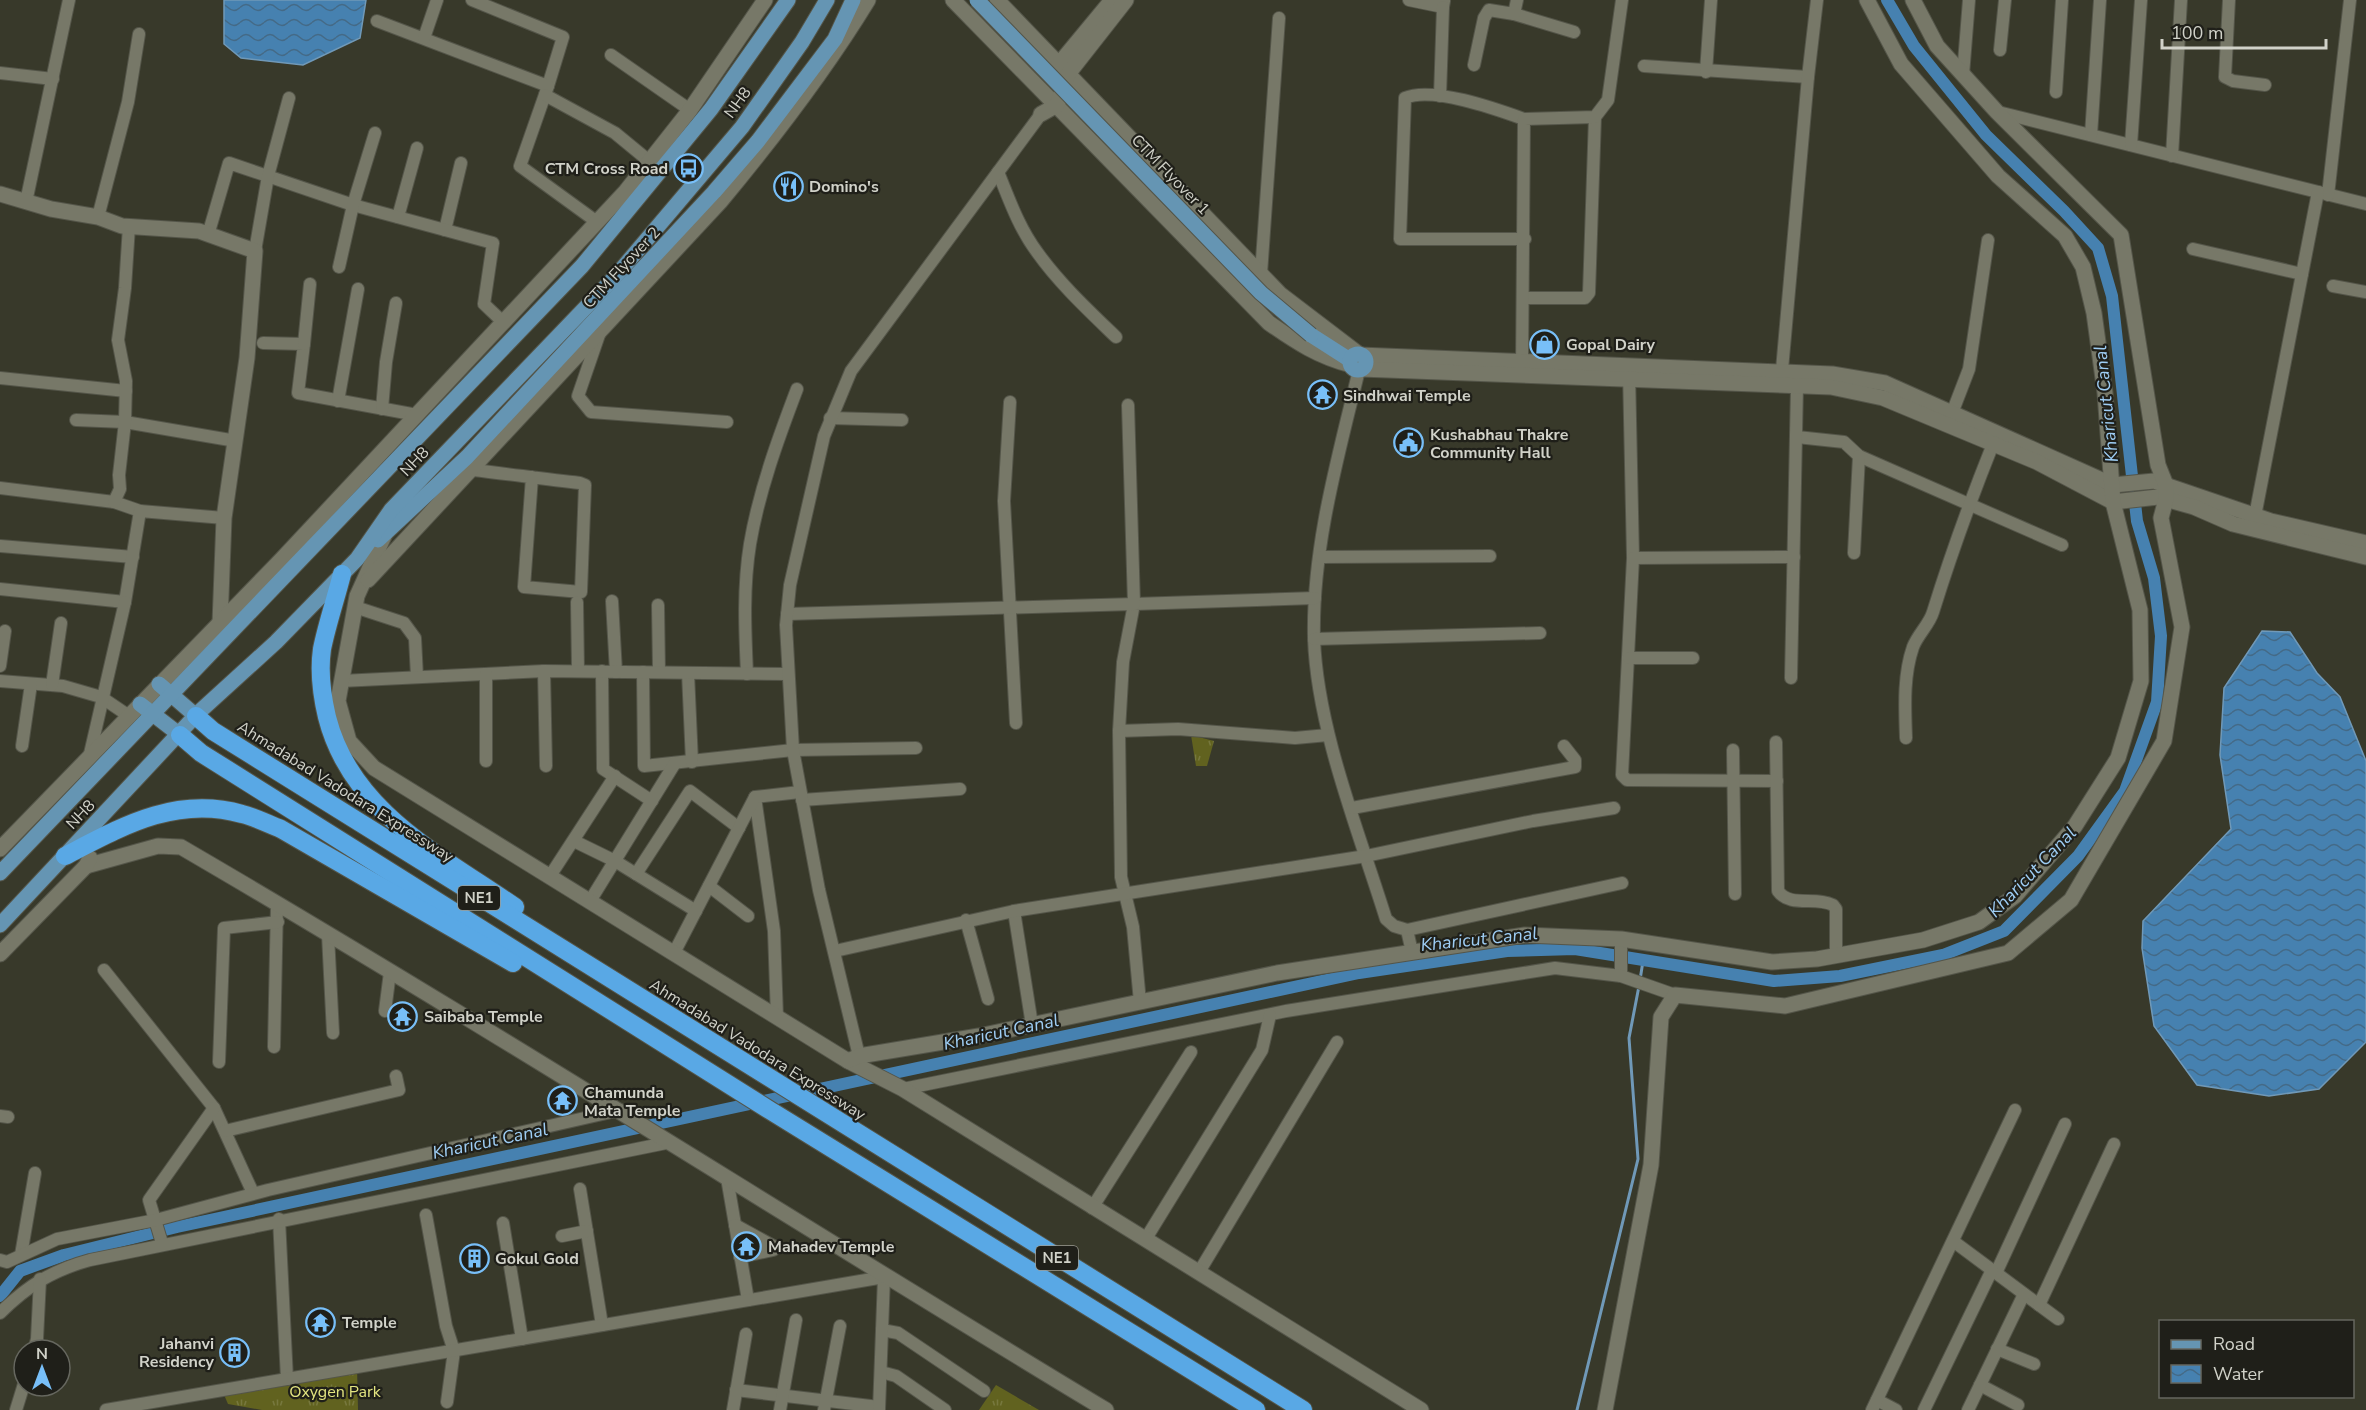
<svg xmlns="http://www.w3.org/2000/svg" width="2366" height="1410" font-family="'Nunito Sans',sans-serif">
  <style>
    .grass { fill: url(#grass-tufts) }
    .water { fill: url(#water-waves); stroke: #7099b8; stroke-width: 1.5 }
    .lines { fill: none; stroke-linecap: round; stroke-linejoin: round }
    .stream { stroke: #7099b8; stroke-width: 3 }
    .canal { stroke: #4681b0; stroke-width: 12 }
    .street-casing { stroke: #545549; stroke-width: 14 }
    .secondary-casing { stroke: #545549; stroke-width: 17 }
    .primary-casing { stroke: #545549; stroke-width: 17 }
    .highway-casing { stroke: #545549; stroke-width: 20 }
    .street { stroke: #777868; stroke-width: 12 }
    .secondary { stroke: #777868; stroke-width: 15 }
    .primary { stroke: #6595b3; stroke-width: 15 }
    .highway { stroke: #59a8e5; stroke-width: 18 }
    .primary-bridge-casing { stroke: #545549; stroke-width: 17; stroke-linecap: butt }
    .primary-bridge { stroke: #6595b3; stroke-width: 15 }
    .labels { text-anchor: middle; stroke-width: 4.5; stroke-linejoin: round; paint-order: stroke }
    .shield { fill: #1f1f19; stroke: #9c9c94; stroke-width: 1.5 }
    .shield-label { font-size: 15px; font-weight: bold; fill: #d1d2c9 }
    .street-label { font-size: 16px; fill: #d1d2c9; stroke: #1f1f19 }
    .poi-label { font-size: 16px; font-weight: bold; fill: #d1d2c9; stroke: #1f1f19; text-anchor: start }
    .park-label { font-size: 16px; fill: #e3e581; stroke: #1f1f19 }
    .water-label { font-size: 18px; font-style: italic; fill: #9ecdf4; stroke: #1f1f19 }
  </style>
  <defs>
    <pattern id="grass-tufts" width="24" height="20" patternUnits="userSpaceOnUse" patternTransform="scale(1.5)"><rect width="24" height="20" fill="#61621f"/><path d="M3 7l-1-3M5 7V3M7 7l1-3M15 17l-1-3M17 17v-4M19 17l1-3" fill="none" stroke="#77783e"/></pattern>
    <pattern id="water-waves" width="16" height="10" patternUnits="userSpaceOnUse" patternTransform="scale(1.5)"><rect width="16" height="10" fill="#4681b0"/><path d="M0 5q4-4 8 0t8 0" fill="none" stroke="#446a87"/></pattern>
  </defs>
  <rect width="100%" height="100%" fill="#38392a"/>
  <g class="grass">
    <polygon points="1191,735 1214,741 1207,766 1196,766"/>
    <polygon points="357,1367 358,1410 262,1410 228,1404 225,1397 226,1389"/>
    <polygon points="996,1385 1039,1410 979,1410"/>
  </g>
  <g class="water">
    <polygon points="224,0 366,0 360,38 303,65 241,58 224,44"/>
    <polygon points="2262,631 2290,632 2317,673 2340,697 2366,761 2366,1042 2319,1089 2269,1096 2197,1085 2154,1026 2142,948 2143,921 2231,829 2220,755 2224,688"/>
  </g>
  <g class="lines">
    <g class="stream">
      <polyline points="1640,980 1643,961"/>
      <polyline points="1577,1410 1638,1159 1629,1038 1639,986"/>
    </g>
    <polyline class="canal" points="0,1296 20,1271 64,1255 177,1227 1359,973 1507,951 1575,949 1774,981 1840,976 1943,955 2004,931 2078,856 2125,791 2157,702 2161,636 2154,578 2137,521 2112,296 2098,248 2064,211 1986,135 1914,46 1887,0"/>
    <defs>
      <g id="street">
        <polyline points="472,0 563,37 548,86"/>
        <polyline points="1409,0 1443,7 1444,1"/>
        <polyline points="2229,0 2225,77 2233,81 2265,85"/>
        <polyline points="1514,14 1574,32"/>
        <polyline points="377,21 548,86 520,166 597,222"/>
        <polyline points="424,38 437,0"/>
        <polyline points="2000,50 2005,0"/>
        <polyline points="611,55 690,110"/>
        <polyline points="1474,65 1484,18 1489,10 1514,14 1517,0"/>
        <polyline points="1644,66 1808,77"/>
        <polyline points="1706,72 1711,0"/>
        <polyline points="0,73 53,79"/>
        <polyline points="1963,75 1969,0"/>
        <polyline points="2056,92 2062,0"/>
        <polyline points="545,95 615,133 649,161"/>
        <polyline points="1440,96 1443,7"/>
        <polyline points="1998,112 2366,204"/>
        <path d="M1524,119c-28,-10 -92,-33 -119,-21l-5,141h125"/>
        <polyline points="2091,135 2100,0"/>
        <polyline points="2131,145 2141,0"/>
        <polyline points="2172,156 2181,0"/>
        <path d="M998,172c11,27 21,56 39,80 22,31 51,58 79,85"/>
        <polyline points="2328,195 2350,0"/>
        <polyline points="26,202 69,0"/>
        <polyline points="98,217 128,102 139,34"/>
        <polyline points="398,217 417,148"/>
        <polyline points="445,230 461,163"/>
        <polyline points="208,235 229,163 353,205 493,243 484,304 504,323"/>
        <polyline points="2193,249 2302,274"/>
        <polyline points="255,251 268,176 289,98"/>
        <polyline points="339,267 353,205 375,133"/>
        <polyline points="1261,274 1279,18"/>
        <polyline points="2333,286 2366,292"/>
        <polyline points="1525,298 1585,298 1589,293 1595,117"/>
        <polyline points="600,332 578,396 591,412 727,422"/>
        <polyline points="263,343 304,344 298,393 417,415"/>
        <polyline points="304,344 310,284"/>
        <polyline points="1522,369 1524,119 1595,117 1608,100 1622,0"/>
        <path d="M1359,370c-21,87 -47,178 -45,268 3,91 45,194 72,281l8,7 13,4 5,22"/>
        <polyline points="1629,372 1633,558 1622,775 1627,780 1777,781"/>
        <polyline points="0,378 126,391"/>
        <polyline points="1781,381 1808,77 1817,0"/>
        <polyline points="338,401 358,289"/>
        <polyline points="1010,402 1004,501 1016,723"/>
        <polyline points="382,409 386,362 396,303"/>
        <polyline points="830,418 902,420"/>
        <polyline points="76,420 125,422 236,441"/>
        <polyline points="1949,421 1969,369 1988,240"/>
        <polyline points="1797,437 1844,442 1859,456 2062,545"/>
        <path d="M473,470c35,4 71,9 107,13l5,2 -4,107 -57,-5 8,-110"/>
        <polyline points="0,488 114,502 140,511"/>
        <polyline points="114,502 120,489 119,475 125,422 126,381 118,340 125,288 129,226"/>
        <polyline points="2255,516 2318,192"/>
        <polyline points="0,546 133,557"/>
        <polyline points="1854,553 1859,456"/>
        <polyline points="1321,557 1490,556"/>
        <polyline points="1633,558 1794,557"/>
        <polyline points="0,589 125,602 140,511 224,518"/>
        <polyline points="1315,598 1134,604 1123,662 1119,731 1178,729 1295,738 1328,735"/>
        <polyline points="612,601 616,672"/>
        <polyline points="577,602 578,671"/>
        <polyline points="658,605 659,672"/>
        <polyline points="355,607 404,623 415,638 417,677"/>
        <polyline points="787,614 1134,604 1128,405"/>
        <polyline points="1314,639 1540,633"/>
        <polyline points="1629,658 1693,658"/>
        <polyline points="0,666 5,631"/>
        <polyline points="544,671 546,766"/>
        <polyline points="602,671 603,769 652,801"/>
        <polyline points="643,672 644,766 793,750 916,748"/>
        <polyline points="688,673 692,762"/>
        <path d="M747,674c-2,-44 -4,-87 3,-130 9,-53 28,-105 47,-155"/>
        <polyline points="1791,678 1797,386"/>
        <polyline points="0,681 63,686 101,697 129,716"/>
        <polyline points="341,681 544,671 787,674"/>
        <polyline points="52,685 61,623"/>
        <polyline points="1119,731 1121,877 1133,927 1140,1002"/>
        <path d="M1906,738c-1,-30 -3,-62 7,-91 5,-13 16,-22 20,-35 18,-58 38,-113 60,-168"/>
        <path d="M1776,742l2,149c12,17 37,5 55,14l3,4v47"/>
        <polyline points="22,746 31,684"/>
        <polyline points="1733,750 1735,894"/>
        <polyline points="89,758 125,602"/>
        <polyline points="486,761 486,674"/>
        <polyline points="755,797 774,931 777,1017"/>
        <polyline points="802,800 960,789"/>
        <polyline points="1352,808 1575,767 1575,760 1564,746"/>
        <polyline points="574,841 615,861 696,911"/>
        <polyline points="636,874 690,791 739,828"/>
        <polyline points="550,876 615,776"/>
        <polyline points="709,886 748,916"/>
        <polyline points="590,901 675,763"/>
        <polyline points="1014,911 1032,1025"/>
        <polyline points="966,920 988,999"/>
        <polyline points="1407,930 1622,883"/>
        <polyline points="328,935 333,1033"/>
        <polyline points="1621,939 1621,976"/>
        <polyline points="835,951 1014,911 1366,856 1533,821 1614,808"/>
        <polyline points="674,953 755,797 800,792"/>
        <polyline points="104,970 214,1108 253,1193"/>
        <polyline points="385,1011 390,972"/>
        <polyline points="274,1047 277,904"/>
        <polyline points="859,1056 819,890 793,750 786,625 790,585 824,436 851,371 1041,114"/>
        <polyline points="219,1062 224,928 278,922"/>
        <polyline points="903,1089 1286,1011 1555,968 1621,976 1675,995"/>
        <polyline points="0,1116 8,1117"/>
        <polyline points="225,1131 399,1090 396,1076"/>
        <polyline points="727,1178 748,1300"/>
        <polyline points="580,1189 602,1325"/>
        <polyline points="1092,1208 1191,1052"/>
        <polyline points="426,1215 446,1326 454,1351 447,1402"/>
        <polyline points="279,1219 287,1379"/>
        <polyline points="503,1223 522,1339"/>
        <polyline points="735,1225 775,1247 773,1250 740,1257"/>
        <polyline points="562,1236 587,1231"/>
        <polyline points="1145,1240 1262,1050 1270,1015"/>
        <polyline points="1953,1241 2058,1319"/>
        <polyline points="162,1243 149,1200 214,1108"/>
        <polyline points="21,1255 35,1173"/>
        <polyline points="0,1260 7,1262 57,1239 156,1220 268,1190 620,1110"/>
        <polyline points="1199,1272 1337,1042"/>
        <polyline points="1996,1273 2065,1124"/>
        <polyline points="2039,1305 2114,1144"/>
        <path d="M0,1313c27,-27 53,-43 90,-53l581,-118"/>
        <polyline points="882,1330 898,1333 984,1391"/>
        <polyline points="1997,1349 2034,1364"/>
        <polyline points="34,1350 37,1339 40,1279"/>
        <polyline points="881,1372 896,1376 945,1410"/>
        <polyline points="1980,1385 2018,1405"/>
        <polyline points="736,1390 879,1407"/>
        <polyline points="1877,1400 1896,1410"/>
        <polyline points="16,1410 24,1384"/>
        <polyline points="106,1410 884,1277 879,1410"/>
        <polyline points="733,1410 746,1334"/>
        <polyline points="780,1410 796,1320"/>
        <polyline points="824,1410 840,1326"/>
        <polyline points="1872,1410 2015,1110"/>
        <polyline points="1924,1410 1992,1270"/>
        <polyline points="1968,1410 2024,1294"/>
      </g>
      <g id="secondary">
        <path d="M953,0l316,323c27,19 50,34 82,42"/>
        <polyline points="997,0 1280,294 1360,355 1832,374 1885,383 2113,485 2154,481 2271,521 2366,543"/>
        <polyline points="1056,72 1059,64 1112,0"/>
        <polyline points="1041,114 1057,105 1068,74 1126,0"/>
        <polyline points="0,194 51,209 98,217 122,226 199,231 255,251 247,358 224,518 220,623"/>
        <polyline points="1361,369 1831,387 1883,398 2037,462 2113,502 2158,497 2194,507 2233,524 2366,557"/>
        <polyline points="385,534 357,596 338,701 349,741 374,768 848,1061 903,1089 1421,1410"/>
        <path d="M368,580l352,-378c54,-65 104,-130 148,-202"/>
        <polyline points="0,849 281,560 626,191 690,110 765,0"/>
        <path d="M86,866l72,-20 23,1c312,182 616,377 925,563"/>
        <polyline points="0,954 86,866 90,858"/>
        <polyline points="848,1061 859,1056 979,1036 1277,973 1525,935 1621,939 1772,962 1817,959 1923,940 1979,922 2015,896 2075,826 2118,758 2141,681 2140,610 2113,502 2105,393 2094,313 2083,267 2065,236 1998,176 1901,64 1867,0"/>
        <polyline points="1605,1410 1651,1165 1661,1017 1675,995 1785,1006 2008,953 2071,900 2164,741 2182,627 2161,518 2166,499 2166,485 2158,465 2121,235 1997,112 1937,46 1913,0"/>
      </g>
      <g id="primary">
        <polyline points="1311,335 1350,360"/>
        <circle cx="1358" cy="362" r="8"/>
        <polyline points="378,540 467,457 714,192 758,141 835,39 853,0"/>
        <polyline points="159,684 196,716"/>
        <polyline points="140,704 180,735"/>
        <polyline points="0,873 582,266 711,109 788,0"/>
        <polyline points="0,925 198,713 276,642 357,559 391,510 615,277 742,127 802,42 827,0"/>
      </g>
      <g id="highway">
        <path d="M342,574c-6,24 -15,50 -20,75 -3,21 0,47 5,68 24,95 113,138 188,190"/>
        <polyline points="196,716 213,731 1303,1410"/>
        <polyline points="180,735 201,753 771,1111 1256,1410"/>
        <path d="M65,856c56,-29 111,-61 177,-42 13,3 26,10 39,15l232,134"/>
      </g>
    </defs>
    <use href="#street" class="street-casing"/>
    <use href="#secondary" class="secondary-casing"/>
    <use href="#primary" class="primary-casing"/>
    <use href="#highway" class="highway-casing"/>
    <use href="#street" class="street"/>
    <use href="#secondary" class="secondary"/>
    <use href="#primary" class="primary"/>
    <use href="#highway" class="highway"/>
    <defs>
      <polyline id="primary-bridge" points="977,0 1261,293 1311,335"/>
    </defs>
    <use href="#primary-bridge" class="primary-bridge-casing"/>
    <use href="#primary-bridge" class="primary-bridge"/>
  </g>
  <defs>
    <symbol id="bus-ring" viewBox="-11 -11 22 22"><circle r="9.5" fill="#1f1f19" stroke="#78bff8" stroke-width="1.5"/><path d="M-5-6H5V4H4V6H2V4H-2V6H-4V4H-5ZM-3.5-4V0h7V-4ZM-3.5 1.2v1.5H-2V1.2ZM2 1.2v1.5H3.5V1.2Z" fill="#78bff8"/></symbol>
    <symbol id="restaurant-ring" viewBox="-11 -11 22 22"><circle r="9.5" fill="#1f1f19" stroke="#78bff8" stroke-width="1.5"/><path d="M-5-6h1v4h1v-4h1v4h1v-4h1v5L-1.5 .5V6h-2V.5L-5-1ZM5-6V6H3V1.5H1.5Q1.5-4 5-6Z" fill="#78bff8"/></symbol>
    <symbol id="shop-ring" viewBox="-11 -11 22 22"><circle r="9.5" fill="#1f1f19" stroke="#78bff8" stroke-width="1.5"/><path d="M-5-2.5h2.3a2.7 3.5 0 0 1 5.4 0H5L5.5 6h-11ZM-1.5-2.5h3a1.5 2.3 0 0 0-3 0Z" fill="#78bff8"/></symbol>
    <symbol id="temple-ring" viewBox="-11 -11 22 22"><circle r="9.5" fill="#1f1f19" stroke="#78bff8" stroke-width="1.5"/><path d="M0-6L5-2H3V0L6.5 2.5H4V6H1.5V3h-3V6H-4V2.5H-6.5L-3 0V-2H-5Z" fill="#78bff8"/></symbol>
    <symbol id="civic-ring" viewBox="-11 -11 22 22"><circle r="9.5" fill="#1f1f19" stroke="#78bff8" stroke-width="1.5"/><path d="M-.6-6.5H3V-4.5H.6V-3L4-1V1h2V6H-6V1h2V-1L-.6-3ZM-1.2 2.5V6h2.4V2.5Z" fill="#78bff8"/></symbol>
    <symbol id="building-ring" viewBox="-11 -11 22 22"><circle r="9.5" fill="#1f1f19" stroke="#78bff8" stroke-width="1.5"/><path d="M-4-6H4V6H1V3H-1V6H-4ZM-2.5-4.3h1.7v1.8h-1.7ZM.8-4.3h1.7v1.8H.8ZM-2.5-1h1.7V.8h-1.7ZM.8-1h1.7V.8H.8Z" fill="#78bff8"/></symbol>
  </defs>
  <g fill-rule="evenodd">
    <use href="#bus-ring" x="672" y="152" width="33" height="33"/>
    <use href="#restaurant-ring" x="772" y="170" width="33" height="33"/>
    <use href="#shop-ring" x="1528" y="328" width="33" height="33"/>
    <use href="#temple-ring" x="1306" y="378" width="33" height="33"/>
    <use href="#civic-ring" x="1392" y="426" width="33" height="33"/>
    <use href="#temple-ring" x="386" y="1000" width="33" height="33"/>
    <use href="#temple-ring" x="546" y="1084" width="33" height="33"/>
    <use href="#temple-ring" x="730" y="1230" width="33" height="33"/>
    <use href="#building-ring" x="458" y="1242" width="33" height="33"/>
    <use href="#temple-ring" x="304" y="1306" width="33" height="33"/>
    <use href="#building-ring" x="218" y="1336" width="33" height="33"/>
  </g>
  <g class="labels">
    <g class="shield">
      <rect x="458" y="886" width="42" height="24" rx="4.5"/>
      <rect x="1036" y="1246" width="42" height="24" rx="4.5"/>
    </g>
    <g class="shield-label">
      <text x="479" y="903">NE1</text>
      <text x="1057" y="1263">NE1</text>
    </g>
    <g class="street-label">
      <text transform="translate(737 102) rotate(-54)" y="6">NH8</text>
      <text transform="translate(1171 174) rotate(46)" y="6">CTM Flyover 1</text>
      <text transform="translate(621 267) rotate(-47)" y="6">CTM Flyover 2</text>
      <text transform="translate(414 461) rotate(-46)" y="6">NH8</text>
      <text transform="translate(346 791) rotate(32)" y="6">Ahmadabad Vadodara Expressway</text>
      <text transform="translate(80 814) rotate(-46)" y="6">NH8</text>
      <text transform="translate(758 1049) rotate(32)" y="6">Ahmadabad Vadodara Expressway</text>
    </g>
    <g class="poi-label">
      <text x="668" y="174" text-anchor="end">CTM Cross Road</text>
      <text x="809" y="192">Domino's</text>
      <text x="1566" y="350">Gopal Dairy</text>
      <text x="1343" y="401">Sindhwai Temple</text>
      <text x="1430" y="440">Kushabhau Thakre<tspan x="1430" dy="18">Community Hall</tspan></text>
      <text x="424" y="1022">Saibaba Temple</text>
      <text x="584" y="1098">Chamunda<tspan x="584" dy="18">Mata Temple</tspan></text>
      <text x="768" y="1252">Mahadev Temple</text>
      <text x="495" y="1264">Gokul Gold</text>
      <text x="342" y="1328">Temple</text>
      <text x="214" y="1349" text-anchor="end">Jahanvi<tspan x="214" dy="18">Residency</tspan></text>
    </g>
    <g class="park-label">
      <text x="335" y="1397">Oxygen Park</text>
    </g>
    <g class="water-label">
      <text transform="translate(2106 404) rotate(-96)" y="6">Kharicut Canal</text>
      <text transform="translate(2032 872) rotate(-46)" y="6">Kharicut Canal</text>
      <text transform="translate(1479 939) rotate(-6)" y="6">Kharicut Canal</text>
      <text transform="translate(1001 1032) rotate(-12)" y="6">Kharicut Canal</text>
      <text transform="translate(490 1141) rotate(-12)" y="6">Kharicut Canal</text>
    </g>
  </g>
  <rect x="2159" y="1320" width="195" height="78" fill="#1f1f19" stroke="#66675f" stroke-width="1.5"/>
  <rect x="2171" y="1340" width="30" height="9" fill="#6595b3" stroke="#66675f" stroke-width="1.5"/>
  <text x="2213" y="1350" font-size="18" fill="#d1d2c9">Road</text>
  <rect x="2171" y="1365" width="30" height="18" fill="url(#water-waves)" stroke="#66675f" stroke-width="1.5"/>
  <text x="2213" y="1380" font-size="18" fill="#d1d2c9">Water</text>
  <g transform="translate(42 1368)"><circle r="28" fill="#1f1f19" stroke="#66675f" stroke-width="1.5"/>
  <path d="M0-4.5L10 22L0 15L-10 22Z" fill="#78bff8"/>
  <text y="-9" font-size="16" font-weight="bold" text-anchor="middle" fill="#d1d2c9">N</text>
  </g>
  <path d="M2162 39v9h164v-9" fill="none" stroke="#d1d2c9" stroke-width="3"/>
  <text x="2171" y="39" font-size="18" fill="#d1d2c9" stroke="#1f1f19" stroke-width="4.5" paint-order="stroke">100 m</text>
</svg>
